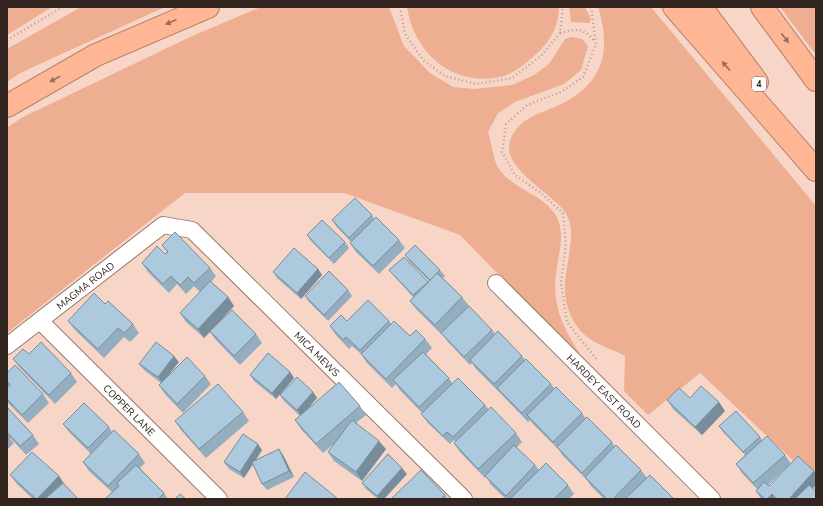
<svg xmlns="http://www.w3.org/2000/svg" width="823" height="506" font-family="'Nunito Sans',sans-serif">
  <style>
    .green { fill: #eeae91 }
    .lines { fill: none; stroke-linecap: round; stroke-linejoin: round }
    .minor-casing { stroke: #96786b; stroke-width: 18 }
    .motorway-casing { stroke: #b7836c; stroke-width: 24 }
    .path { stroke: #ba9e93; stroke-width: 2.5; stroke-dasharray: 1 3; stroke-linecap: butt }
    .minor { stroke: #fff; stroke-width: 16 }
    .motorway { stroke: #feb695; stroke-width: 22 }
    .wall { fill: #94adbf; fill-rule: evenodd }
    .shaded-wall { fill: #788d9b }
    .building { fill: #acc9de; stroke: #788d9b }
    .oneway { fill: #986e5a }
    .labels { text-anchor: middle; stroke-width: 3; stroke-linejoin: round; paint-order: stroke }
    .shield { fill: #fff; stroke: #706663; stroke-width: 1 }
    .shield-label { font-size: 9px; font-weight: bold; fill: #322520 }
    .street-label { font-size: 10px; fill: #322520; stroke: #fff }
  </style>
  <rect width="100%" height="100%" fill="#f8d6c7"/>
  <g class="green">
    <polygon points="7,7 52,7 7,35"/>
    <polygon points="81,7 165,7 20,73 7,82 7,49"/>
    <path d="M261,7h128l15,39 26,27 23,14 21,2 38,-4 22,-10 15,-11 16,-25 7,-2 10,2 6,7 -7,24 -17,14 -49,18 -17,11 -10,19c3,9 6,30 11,37 16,23 48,25 59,51 7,17 0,36 -2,53 -5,38 12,62 31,92l-127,-130 -116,-42h-159l-178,140v-205l14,-10 169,-81z"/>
    <path d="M407,7h152c0,21 -10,36 -26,50 -9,8 -20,17 -33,20 -48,10 -86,-24 -93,-70z"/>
    <polygon points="569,7 585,7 591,19 589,23 571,22"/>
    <path d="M598,7h53l165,199v276l-116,-109 -52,42 -24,-24 1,-35c-11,-6 -25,-10 -35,-17 -16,-11 -25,-31 -25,-50 -1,-14 4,-28 5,-42 2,-13 2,-24 -5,-35 -13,-19 -64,-44 -55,-71 8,-25 35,-28 55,-39 40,-21 46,-55 33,-95z"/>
    <polygon points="780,7 816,7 816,55"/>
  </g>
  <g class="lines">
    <defs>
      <g id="minor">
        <path id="s1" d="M496,283l216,216"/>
        <path id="s2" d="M40,321l179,178"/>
        <path id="s3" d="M7,346l156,-121 29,5 272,269"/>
      </g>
      <g id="motorway">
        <polyline points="674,7 816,170"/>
        <polyline points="701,7 757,82"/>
        <polyline points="762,7 816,80"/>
        <polyline points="7,106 96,55 208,7"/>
      </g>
    </defs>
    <use href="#minor" class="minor-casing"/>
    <use href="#motorway" class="motorway-casing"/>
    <g class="path">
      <polyline points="400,7 405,34 423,60 445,76 476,84 512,78 541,56 560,33 563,7"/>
      <polyline points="591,7 596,44 583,77 561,92 527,105 506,124 502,152 515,175 542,194 563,213 566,243 561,283 567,322 597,360"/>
      <path d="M560,33c15,-4 24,-6 34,8"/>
      <polyline points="7,40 63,7"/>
    </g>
    <use href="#minor" class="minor"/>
    <use href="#motorway" class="motorway"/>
  </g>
  <g class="wall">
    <polygon points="372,215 374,219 399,240 405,248 379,274 356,252 350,243 351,242 336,226 332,220"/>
    <polygon points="307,235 345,242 349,248 334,264 311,241"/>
    <polygon points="162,245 210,268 216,276 211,282 228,297 234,306 213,329 256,334 262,343 240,365 216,340 210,332 204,338 186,322 180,313 200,292 194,286 186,294 177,284 169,293 148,272 142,263 165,254 167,252"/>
    <polygon points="405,255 440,270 445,276 443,278 462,297 469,306 451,324 492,330 495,334 522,356 525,360 551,384 554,388 582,413 586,419 612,442 615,447 641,470 647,478 674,499 604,499 591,486 587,480 563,456 559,450 533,424 530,420 528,422 503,396 476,369 472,363 470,365 448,342 442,333 441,334 416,309 410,301 413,297 394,276 389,270 428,282 429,281 409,261"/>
    <polygon points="318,269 322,275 301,299 277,278 273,272"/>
    <polygon points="348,290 352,296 328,321 309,302 305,296"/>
    <polygon points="105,304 133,324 139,333 130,342 124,337 104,358 75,330 68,321"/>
    <polygon points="347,321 389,321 391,324 410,336 425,339 432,348 426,354 449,378 452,383 485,405 489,410 516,433 522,442 516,448 535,465 539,470 568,485 574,494 569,499 506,499 491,485 486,477 485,478 460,452 454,443 455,442 454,440 450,444 428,423 421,414 422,413 399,389 396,384 392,388 367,363 361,354 352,346 349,349 336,335 330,326"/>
    <polygon points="29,354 71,373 77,382 55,404 20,368 13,359"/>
    <polygon points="179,362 166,378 205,376 211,384 183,413 165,394 159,385 161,383 144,370 139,364"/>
    <polygon points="290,372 294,378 276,399 254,381 250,375"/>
    <polygon points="7,373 43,394 49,403 28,423 7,402 7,387 9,386 7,383"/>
    <polygon points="313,392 317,398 304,413 360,406 366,415 356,423 386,449 362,481 334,461 328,452 336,442 323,453 301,429 295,420 300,416 284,401 280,395"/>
    <polygon points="690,398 725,411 702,435 673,409 667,400"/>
    <polygon points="7,407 33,435 39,444 26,455 7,434"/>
    <polygon points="243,412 249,421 206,458 181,430 175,421"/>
    <polygon points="63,424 109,427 112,432 139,454 145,463 140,468 164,493 168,499 105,499 112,492 89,471 83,462 91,454 69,432"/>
    <path d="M719,426l41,11 2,3 23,15 6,9 25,21 -3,3 3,11h-55l-5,-8 1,-2 -15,-16 -6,-9 9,-9 -22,-23zM789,465l-20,21 -1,-1z"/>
    <polygon points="7,435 14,443 7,450"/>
    <polygon points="262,450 256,460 283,455 294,477 267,490 262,484 253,464 244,478 229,469 224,462"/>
    <polygon points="407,474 384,499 378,499 366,489 362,483"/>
    <polygon points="10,475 59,476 63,483 78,499 33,499 17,484"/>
    <polygon points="445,495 448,499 391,499"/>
  </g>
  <g class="shaded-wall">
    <polygon points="318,269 322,275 301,299 297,293"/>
    <polygon points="228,297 234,306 204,338 198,329"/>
    <polygon points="174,356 179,362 162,383 158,377"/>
    <polygon points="290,372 294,378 276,399 272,393"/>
    <polygon points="313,392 317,398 301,416 297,410"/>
    <polygon points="719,402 725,411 702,435 695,427"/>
    <polygon points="379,441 386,449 362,481 356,472"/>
    <polygon points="258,444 262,450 244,478 240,472"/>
    <polygon points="279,449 283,455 294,477 289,471"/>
    <polygon points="402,468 407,474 384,499 379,499 377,496"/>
    <polygon points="814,471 816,474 816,485 803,499 789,499"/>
    <polygon points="59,476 65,485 52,499 37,499"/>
    <polygon points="772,494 775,499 767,499"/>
  </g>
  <g class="building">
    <polygon points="355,198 372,215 349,238 332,220"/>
    <polygon points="376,217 399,240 373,266 350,243"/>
    <polygon points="322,220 345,242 329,258 307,235"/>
    <polygon points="175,232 210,268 194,283 188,277 180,285 171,276 163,284 142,263 157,246 165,254 168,252 162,245"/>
    <polygon points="415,245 440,270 430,280 405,255"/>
    <polygon points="294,248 318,269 297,293 273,272"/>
    <polygon points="404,257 428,282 413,295 389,270"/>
    <polygon points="329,271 348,290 324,315 305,296"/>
    <polygon points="437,273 462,297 435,325 410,301"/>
    <polygon points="210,281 228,297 198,329 180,313"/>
    <polygon points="94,293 105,304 108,301 133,324 124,333 118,328 98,349 68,321"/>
    <polygon points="368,300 389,321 360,350 346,337 343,340 330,326 341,315 347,321"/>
    <polygon points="469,306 492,330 464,357 441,333"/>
    <polygon points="232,310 256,334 234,356 210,331"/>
    <polygon points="394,321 410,336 416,330 425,339 386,379 361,354"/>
    <polygon points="498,331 522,356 494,384 470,360"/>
    <polygon points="41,342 71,373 49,395 13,359 23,349 29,354"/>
    <polygon points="156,342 174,356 158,377 139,364"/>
    <polygon points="423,352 449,378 419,407 393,380"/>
    <polygon points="268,353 290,372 272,393 250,375"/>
    <polygon points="187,357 205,376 177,404 159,385"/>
    <polygon points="526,359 551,384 522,413 497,388"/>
    <polygon points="15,365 43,394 22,415 7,399 7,387 10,385 7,381 7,373"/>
    <polygon points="297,377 313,392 297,410 280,395"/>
    <polygon points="458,378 485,405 453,437 447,432 443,436 421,414"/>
    <polygon points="339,382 360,406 316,444 295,420"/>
    <polygon points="218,384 243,412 199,449 175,421"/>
    <polygon points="701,386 719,402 695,427 667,400 679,388 690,398"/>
    <polygon points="556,387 582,413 553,442 527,415"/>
    <polygon points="84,403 109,427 88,448 63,424"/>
    <polygon points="7,407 33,435 20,446 7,432"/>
    <polygon points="491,407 516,433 478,469 454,443"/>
    <polygon points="736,411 760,437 743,452 719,426"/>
    <polygon points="587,417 612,442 582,473 557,447"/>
    <polygon points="352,420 379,441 356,472 328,452"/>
    <polygon points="114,430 139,454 108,486 83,462"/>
    <polygon points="243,434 258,444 240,472 224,462"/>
    <polygon points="7,435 10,437 7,440"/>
    <polygon points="767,436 785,455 753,483 736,464"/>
    <polygon points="514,445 535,465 506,496 485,476"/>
    <polygon points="616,445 641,470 613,499 607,499 585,477"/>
    <polygon points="279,449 289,471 262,484 252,462"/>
    <polygon points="32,452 59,476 37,499 36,499 10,475"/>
    <polygon points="388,454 402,468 377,496 362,483"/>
    <polygon points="798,456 814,471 789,499 777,499 772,494 767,499 765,499 756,491 764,482 769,486"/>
    <polygon points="546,463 568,485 554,499 510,499"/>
    <polygon points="136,465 164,493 158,499 105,499 119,486 117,483"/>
    <polygon points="421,470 445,495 441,499 391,499"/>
    <polygon points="305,472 338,499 285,499"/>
    <polygon points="650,475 674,499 625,499"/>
    <polygon points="63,483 78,499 45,499"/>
    <polygon points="809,485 816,491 816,499 795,499"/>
    <polygon points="180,494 186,499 175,499"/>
  </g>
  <defs><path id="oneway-solid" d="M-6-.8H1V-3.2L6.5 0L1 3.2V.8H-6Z"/></defs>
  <g class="oneway">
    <use href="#oneway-solid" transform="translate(171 22) rotate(156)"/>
    <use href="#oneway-solid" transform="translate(785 38) rotate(53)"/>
    <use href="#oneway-solid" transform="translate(726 66) rotate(-131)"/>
    <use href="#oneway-solid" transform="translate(55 79) rotate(151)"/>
  </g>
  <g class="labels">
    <rect class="shield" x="752" y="77" width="14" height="14" rx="3"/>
    <g class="shield-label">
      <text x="759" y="87">4</text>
    </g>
    <g class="street-label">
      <text dy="4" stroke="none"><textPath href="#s3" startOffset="99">MAGMA ROAD</textPath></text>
      <text dy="4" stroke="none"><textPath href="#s3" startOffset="403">MICA MEWS</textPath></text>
      <text dy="4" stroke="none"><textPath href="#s1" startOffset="153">HARDEY EAST ROAD</textPath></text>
      <text dy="4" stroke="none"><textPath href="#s2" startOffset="126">COPPER LANE</textPath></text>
    </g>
  </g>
  <rect width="823" height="506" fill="none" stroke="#322520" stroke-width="16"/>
</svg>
